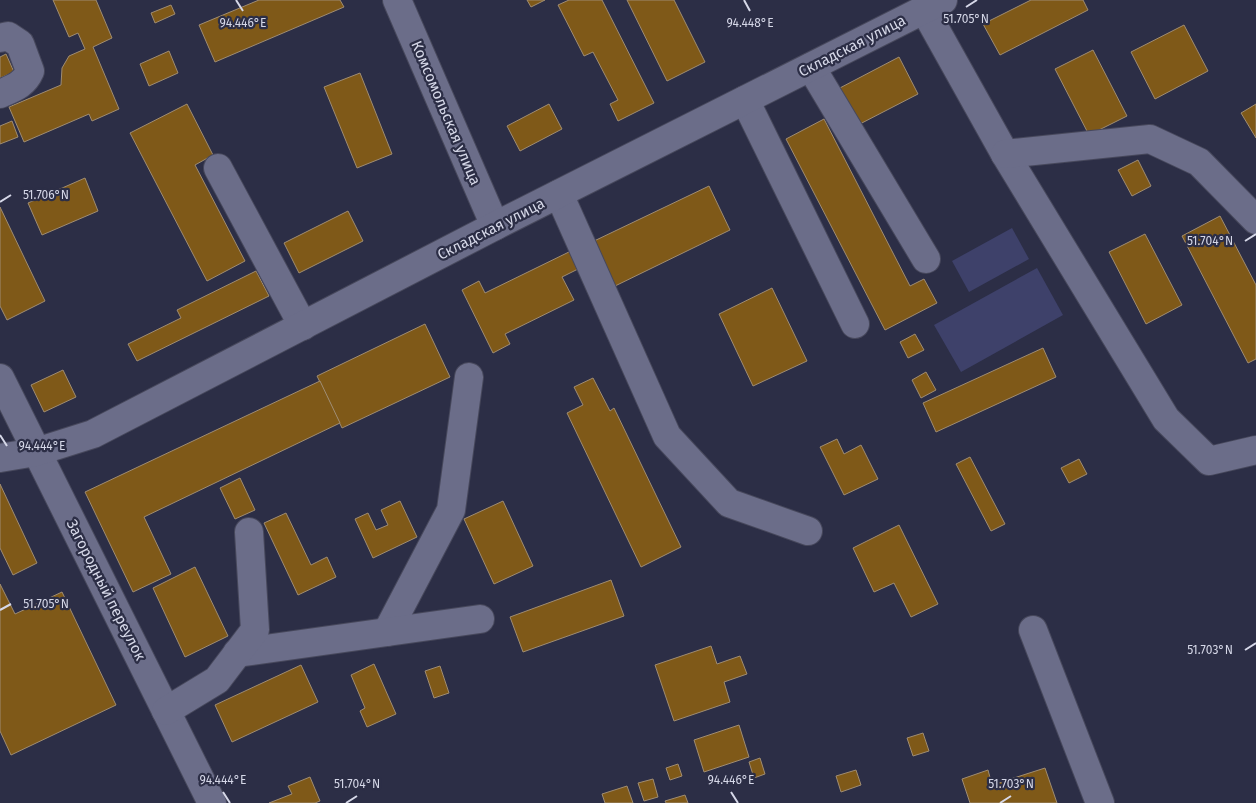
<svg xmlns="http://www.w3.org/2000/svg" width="1256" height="803" font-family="'Fira Sans',sans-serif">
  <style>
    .green { fill: #3e416a }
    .building { fill: #7f5918; stroke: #9f8c72 }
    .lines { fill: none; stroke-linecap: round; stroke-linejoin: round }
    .minor-casing { stroke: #47485c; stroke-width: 30 }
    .minor { stroke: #6b6d89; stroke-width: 28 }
    .ticks { fill: none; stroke: #d6d8e8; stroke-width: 2 }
    .labels { text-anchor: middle; stroke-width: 4.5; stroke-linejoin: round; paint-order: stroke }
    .street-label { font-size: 15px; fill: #d6d8e8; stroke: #2c2e46 }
    .ticks-label { font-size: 12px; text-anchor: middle; fill: #d6d8e8; stroke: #2c2e46; stroke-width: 4.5; stroke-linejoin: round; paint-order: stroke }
  </style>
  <rect width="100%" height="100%" fill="#2c2e46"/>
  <g class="green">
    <polygon points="1012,228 1029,259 969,292 952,261"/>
    <polygon points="1037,268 1063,315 961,372 934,325"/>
  </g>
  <g class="building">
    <polygon points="53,0 96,0 112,38 93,47 119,109 92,121 89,114 24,142 9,107 61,85 62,68 69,56 85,49 78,33 69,37"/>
    <polygon points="259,0 340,0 344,7 215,62 199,25"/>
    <polygon points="527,0 545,0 531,7"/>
    <polygon points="569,0 602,0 654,103 618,121 610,104 618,100 593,52 584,56 558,5"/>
    <polygon points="627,0 674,0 705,62 667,81"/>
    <polygon points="1031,0 1083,0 1088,10 1000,55 983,24"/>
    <polygon points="171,5 175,14 155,23 151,13"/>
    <polygon points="1184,25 1208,71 1155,99 1131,52"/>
    <polygon points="1093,50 1127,116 1089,135 1055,69"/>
    <polygon points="169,51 178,73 149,86 140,64"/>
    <polygon points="6,54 14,72 0,78 0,57"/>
    <polygon points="899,57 918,94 856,126 836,90"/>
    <polygon points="360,73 392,154 357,168 324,87"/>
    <polygon points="187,104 213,155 195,165 245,261 207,281 130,133"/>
    <polygon points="549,104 562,129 520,151 507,126"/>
    <polygon points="1256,104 1256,138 1241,113"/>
    <polygon points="824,119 910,286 924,279 937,303 885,330 786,139"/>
    <polygon points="12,121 18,137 0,144 0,126"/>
    <polygon points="1138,160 1151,186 1132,196 1118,170"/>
    <polygon points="85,178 98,211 42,235 28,203"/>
    <polygon points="709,186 730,230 613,287 592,242"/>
    <polygon points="0,207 45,301 7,320 0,306"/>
    <polygon points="348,211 363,241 299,273 284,243"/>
    <polygon points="1220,216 1256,285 1256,359 1248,363 1182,236"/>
    <polygon points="1145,234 1182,305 1146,324 1109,252"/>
    <polygon points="573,250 582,267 562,277 574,300 505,334 510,344 493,353 462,290 479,281 485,293"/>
    <polygon points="256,271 269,296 137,361 128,344 181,318 177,310"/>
    <polygon points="772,288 807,361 753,386 719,314"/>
    <polygon points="425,324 450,377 342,428 317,376"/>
    <polygon points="915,334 924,350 908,358 900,342"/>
    <polygon points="1043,348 1056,377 936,432 923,403"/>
    <polygon points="63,370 76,397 44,412 31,385"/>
    <polygon points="926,372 936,390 921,398 912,380"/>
    <polygon points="593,378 610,411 614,408 681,547 641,567 567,413 583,405 574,387"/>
    <polygon points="320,381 340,423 144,517 171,574 133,592 85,492"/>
    <polygon points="837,439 844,454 861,445 878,479 844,495 820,447"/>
    <polygon points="970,457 1005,524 991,531 956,464"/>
    <polygon points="1079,459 1087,474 1069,483 1061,468"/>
    <polygon points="240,478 255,510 235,519 220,488"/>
    <polygon points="0,484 37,563 13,575 0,548"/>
    <polygon points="400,501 417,537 373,558 355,519 368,513 376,530 388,525 381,510"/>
    <polygon points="503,501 533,566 494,584 464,519"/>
    <polygon points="286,513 311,565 327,557 336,577 298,595 264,523"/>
    <polygon points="899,525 938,604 911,617 894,583 874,592 853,548"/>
    <polygon points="195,567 228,636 185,657 153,588"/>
    <polygon points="611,580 624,616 523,652 510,617"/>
    <polygon points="0,584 15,614 62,592 116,705 11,755 0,731"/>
    <polygon points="711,646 717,664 740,656 747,674 724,682 730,702 674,721 655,665"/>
    <polygon points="374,664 396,714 367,727 360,711 365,708 351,675"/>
    <polygon points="301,665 318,702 232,742 215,705"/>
    <polygon points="440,666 449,693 434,698 425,671"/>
    <polygon points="739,725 749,757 704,772 694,740"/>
    <polygon points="923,733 929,751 913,756 907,738"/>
    <polygon points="760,758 765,774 754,778 749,762"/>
    <polygon points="678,764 682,776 670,780 666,768"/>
    <polygon points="1045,768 1057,803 970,803 962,779 988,770 992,785"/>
    <polygon points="856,770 861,785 841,792 836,776"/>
    <polygon points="310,777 320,801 315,803 269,803 292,794 288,786"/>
    <polygon points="653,779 658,797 644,801 638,783"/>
    <polygon points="627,786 633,803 605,803 602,794"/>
    <polygon points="685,795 688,803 666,803 665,801"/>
  </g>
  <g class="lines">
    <defs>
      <g id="minor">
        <polyline points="397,0 495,226"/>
        <polyline points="924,9 1005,154 1166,419 1209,461 1256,450"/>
        <path d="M0,38l8,-2 12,8 10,27c-6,14 -17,17 -30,23"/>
        <polyline points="811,67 926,259"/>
        <polyline points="745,100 855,324"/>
        <polyline points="1005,154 1150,139 1199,162 1256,220"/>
        <polyline points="218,168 303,326"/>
        <polyline points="559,194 667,436 729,503 808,531"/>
        <polyline points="0,378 212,803"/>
        <polyline points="0,458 36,452 93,434 495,226 943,0"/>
        <polyline points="1033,630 1100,803"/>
        <polyline points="387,632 451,510 469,377"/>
        <polyline points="237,653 480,619"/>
        <polyline points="166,711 217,680 255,630 249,532"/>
      </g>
    </defs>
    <use href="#minor" class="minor-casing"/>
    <use href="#minor" class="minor"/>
  </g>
  <path class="ticks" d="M236,0l7,11M744,0l6,11M966,7l11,-7M0,202l11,-7M1245,241l11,-7M0,435l7,11M0,610l11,-6M1245,650l11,-7M223,792l7,11M731,792l7,11M346,803l11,-7M1000,803l11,-7"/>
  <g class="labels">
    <g class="street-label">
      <text transform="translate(852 46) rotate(-27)" y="5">Складская улица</text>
      <text transform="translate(446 113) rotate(67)" y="5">Комсомольская улица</text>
      <text transform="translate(491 229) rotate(-27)" y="5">Складская улица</text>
      <text transform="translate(106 590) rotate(63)" y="5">Загородный переулок</text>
    </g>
  </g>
  <g class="ticks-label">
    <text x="966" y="23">51.705°N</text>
    <text x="243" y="27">94.446°E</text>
    <text x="750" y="27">94.448°E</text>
    <text x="46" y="199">51.706°N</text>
    <text x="1210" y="245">51.704°N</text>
    <text x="42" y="450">94.444°E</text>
    <text x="46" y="608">51.705°N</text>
    <text x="1210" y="654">51.703°N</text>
    <text x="223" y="784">94.444°E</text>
    <text x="731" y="784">94.446°E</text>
    <text x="357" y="788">51.704°N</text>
    <text x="1011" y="788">51.703°N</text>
  </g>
</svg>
